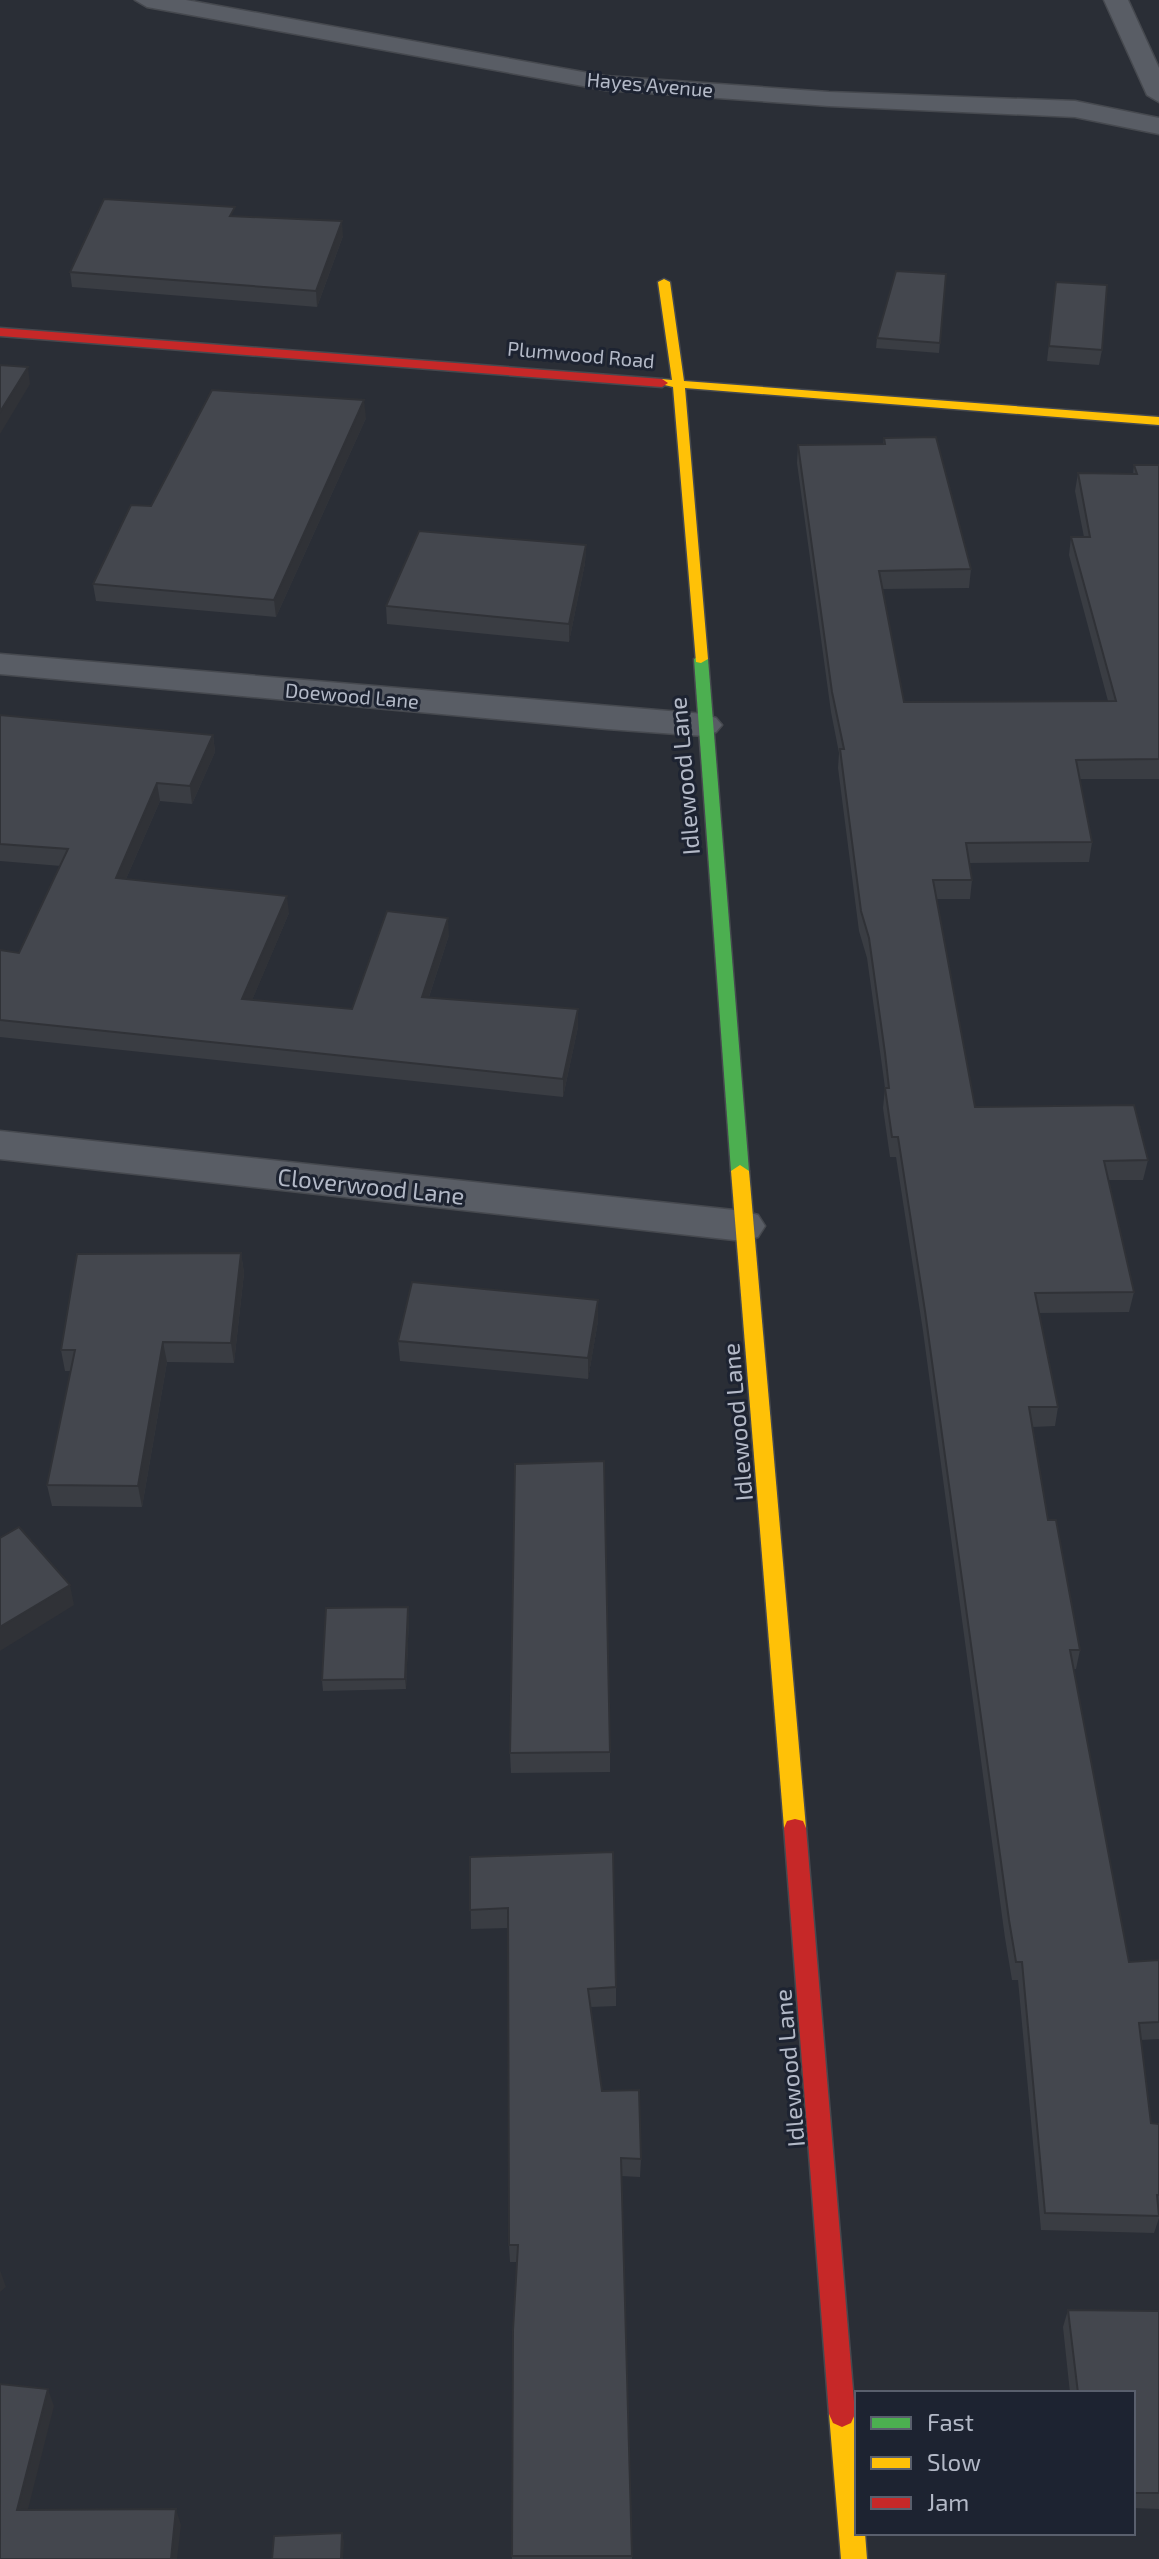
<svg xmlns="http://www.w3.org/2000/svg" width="1159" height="2559" font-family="'Exo 2',sans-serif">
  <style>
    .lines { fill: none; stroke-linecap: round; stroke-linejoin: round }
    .street-casing { stroke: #46494f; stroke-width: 3 }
    .fast-casing { stroke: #46494f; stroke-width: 3 }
    .slow-casing { stroke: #46494f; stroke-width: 3 }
    .jam-casing { stroke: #46494f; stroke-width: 3 }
    .street { fill: #595d65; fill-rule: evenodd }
    .fast { fill: #4caf50; fill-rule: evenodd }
    .slow { fill: #ffc107; fill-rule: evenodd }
    .jam { fill: #c62828; fill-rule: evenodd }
    .wall { fill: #3a3d43 }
    .shaded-wall { fill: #303237 }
    .building { fill: #44474e; stroke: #303237; stroke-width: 2 }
    .labels { text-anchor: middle; stroke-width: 6; stroke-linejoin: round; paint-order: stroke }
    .far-street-label { font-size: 20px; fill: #b3b9c7; stroke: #1d2331 }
    .street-label { font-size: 24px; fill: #b3b9c7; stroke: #1d2331 }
  </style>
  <rect width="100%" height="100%" fill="#2a2e36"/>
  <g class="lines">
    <defs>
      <g id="street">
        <polygon points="135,0 186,0 605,76 829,92 1075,101 1159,118 1159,134 1075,117 829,106 605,90 147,7"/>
        <polygon points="1104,0 1128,0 1159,68 1159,102 1147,95"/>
        <polygon points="0,654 704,714 716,718 722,725 716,732 704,736 607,729 0,674"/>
        <polygon points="0,1131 743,1211 758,1215 765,1226 758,1237 743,1241 0,1159"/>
      </g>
      <polygon id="fast" points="701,655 708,659 749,1171 740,1177 731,1171 694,659"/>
      <g id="slow">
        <polygon points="664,279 670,282 684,381 1159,417 1159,425 685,388 708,659 701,663 696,662 673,387 656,383 662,379 672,380 658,282"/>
        <polygon points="740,1165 749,1171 806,1828 803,1835 795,1837 787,1835 784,1828 731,1171"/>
        <polygon points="842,2401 851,2405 855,2414 857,2533 865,2533 867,2559 841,2559 829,2414 833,2405"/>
      </g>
      <g id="jam">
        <polygon points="0,328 662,379 668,383 662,387 0,336"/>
        <polygon points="795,1819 803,1821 806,1828 855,2414 851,2423 842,2427 833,2423 829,2414 784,1828 787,1821"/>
      </g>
    </defs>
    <use href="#street" class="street-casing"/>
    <use href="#fast" class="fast-casing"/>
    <use href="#slow" class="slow-casing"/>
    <use href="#jam" class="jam-casing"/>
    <use href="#street" class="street"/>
    <use href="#fast" class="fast"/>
    <use href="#slow" class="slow"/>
    <use href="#jam" class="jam"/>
  </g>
  <g class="wall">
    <polygon points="235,216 343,236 317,307 72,287 70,272"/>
    <polygon points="946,274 939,353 876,348 877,338"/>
    <polygon points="1056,282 1102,350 1099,365 1047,361"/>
    <polygon points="366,418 276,617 96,601 93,584 151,506"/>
    <polygon points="884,438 971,569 969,588 883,589 904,702 1108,701 1069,555 1071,537 1084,537 1075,491 1078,473 1133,474 1134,465 1159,465 1159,779 1080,779 1092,842 1089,862 969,863 972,880 970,899 937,899 975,1107 1148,1160 1143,1180 1108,1180 1134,1292 1129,1312 1039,1313 1058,1407 1055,1426 1033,1427 1048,1520 1080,1650 1076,1669 1073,1669 1129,1962 1159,1960 1159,2039 1141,2040 1151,2123 1159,2124 1159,2218 1154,2233 1041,2230 1018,1980 1012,1980 1005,1938 923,1331 896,1157 890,1157 883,1108 885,1088 883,1073 867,958 859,931 838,768 839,753 831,712 797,463 798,445 883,444"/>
    <polygon points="586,545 585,563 569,642 387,624 386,606"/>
    <polygon points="0,715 213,735 215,752 192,804 160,801 126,879 289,913 252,1000 352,1009 449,935 429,997 578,1027 563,1097 0,1037 0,950 19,953 61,866 0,861"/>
    <polygon points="241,1253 244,1273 234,1363 167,1362 142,1507 52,1506 47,1485 71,1371 65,1371 61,1350"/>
    <polygon points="598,1300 598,1321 588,1379 400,1361 398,1341"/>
    <polygon points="408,1607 409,1617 406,1689 323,1691 322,1680"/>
    <polygon points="610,1752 610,1772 511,1773 510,1753"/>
    <polygon points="470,1857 616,1987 616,2006 591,2007 602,2091 641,2159 640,2177 621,2176 632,2559 512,2559 513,2330 517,2262 510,2262 509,2245 508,1928 471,1929"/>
    <polygon points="1068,2310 1159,2311 1159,2509 1133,2508 1133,2393 1070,2393 1063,2327"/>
  </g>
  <g class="shaded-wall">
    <polygon points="342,221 343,236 317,307 316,291"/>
    <polygon points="28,367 30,384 0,434 0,412"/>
    <polygon points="364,400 366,418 276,617 274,600"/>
    <polygon points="586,545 585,563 569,642 569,624"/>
    <polygon points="213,735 215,752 192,804 190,786"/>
    <polygon points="157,783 160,801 119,895 116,878"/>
    <polygon points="287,896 289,913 245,1017 242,999"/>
    <polygon points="448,918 449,935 423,1015 422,997"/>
    <polygon points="578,1009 578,1027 563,1097 563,1079"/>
    <polygon points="241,1253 244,1273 234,1363 231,1343"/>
    <polygon points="598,1300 598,1321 588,1379 588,1358"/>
    <polygon points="163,1342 167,1362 142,1507 138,1486"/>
    <polygon points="70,1585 74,1605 0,1651 0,1627"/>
    <polygon points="408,1607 409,1617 406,1689 405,1679"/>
    <polygon points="0,2270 6,2287 0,2292"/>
    <polygon points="48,2389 54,2406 24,2525 17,2510"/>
    <polygon points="176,2509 181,2525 177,2559 171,2559"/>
    <polygon points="342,2533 344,2542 343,2559 341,2559"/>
  </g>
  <g class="building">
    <polygon points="104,199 235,207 230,216 342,221 316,291 70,272"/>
    <polygon points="896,271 946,274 940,343 877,338"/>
    <polygon points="1056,282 1107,285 1102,350 1049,346"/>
    <polygon points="0,365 28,367 0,412"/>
    <polygon points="212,390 364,400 274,600 93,584 131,505 151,506"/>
    <polygon points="936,437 971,569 879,571 904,702 1116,701 1071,537 1090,537 1078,473 1137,474 1134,465 1159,465 1159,759 1076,760 1092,842 966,843 972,880 933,880 975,1107 1134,1105 1148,1160 1104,1161 1134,1292 1035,1293 1058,1407 1029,1407 1048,1520 1056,1520 1080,1650 1070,1650 1129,1962 1159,1960 1159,2022 1139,2023 1151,2123 1159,2124 1159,2195 1157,2195 1159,2216 1045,2213 1022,1962 1016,1962 1009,1920 925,1311 898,1137 892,1137 885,1088 889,1088 885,1053 869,938 861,911 840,749 844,749 832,692 798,445 885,444 884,438"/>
    <polygon points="419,531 586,545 569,624 386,606"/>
    <polygon points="0,715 213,735 190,786 157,783 116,878 287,896 242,999 352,1009 387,911 448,918 422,997 578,1009 563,1079 0,1020 0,950 19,953 68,849 0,844"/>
    <polygon points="241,1253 231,1343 163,1342 138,1486 47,1485 75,1350 61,1350 77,1254"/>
    <polygon points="412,1282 598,1300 588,1358 398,1341"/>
    <polygon points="604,1461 610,1752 510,1753 515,1464"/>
    <polygon points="19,1527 70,1585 0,1627 0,1538"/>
    <polygon points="408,1607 405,1679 322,1680 326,1608"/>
    <polygon points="613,1852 616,1987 588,1989 602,2091 639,2090 641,2159 621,2158 632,2556 512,2556 513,2330 518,2245 509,2245 508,1908 470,1910 470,1857"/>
    <polygon points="1068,2310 1159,2311 1159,2493 1133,2493 1133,2393 1078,2393"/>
    <polygon points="0,2384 48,2389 17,2510 176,2509 171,2559 0,2559"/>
    <polygon points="342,2533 341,2559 272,2559 274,2536"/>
  </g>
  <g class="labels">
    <g class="far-street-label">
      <text transform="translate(650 85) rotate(5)" y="7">Hayes Avenue</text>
      <text transform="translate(581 355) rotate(5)" y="7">Plumwood Road</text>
      <text transform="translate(352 696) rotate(5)" y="7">Doewood Lane</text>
    </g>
    <g class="street-label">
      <text transform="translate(685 776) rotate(-95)" y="8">Idlewood Lane</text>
      <text transform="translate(371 1187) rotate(6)" y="8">Cloverwood Lane</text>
      <text transform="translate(738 1422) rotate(-95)" y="8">Idlewood Lane</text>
      <text transform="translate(790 2068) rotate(-95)" y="8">Idlewood Lane</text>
    </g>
  </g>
  <rect x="855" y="2391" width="280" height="144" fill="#1d2331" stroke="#595f6d" stroke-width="2"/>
  <rect x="871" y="2417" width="40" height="12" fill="#4caf50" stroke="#595f6d" stroke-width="2"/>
  <text x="927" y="2431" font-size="24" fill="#b3b9c7">Fast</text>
  <rect x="871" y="2457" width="40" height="12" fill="#ffc107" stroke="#595f6d" stroke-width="2"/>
  <text x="927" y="2471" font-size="24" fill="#b3b9c7">Slow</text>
  <rect x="871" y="2497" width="40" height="12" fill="#c62828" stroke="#595f6d" stroke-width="2"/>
  <text x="927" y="2511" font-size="24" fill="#b3b9c7">Jam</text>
</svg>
